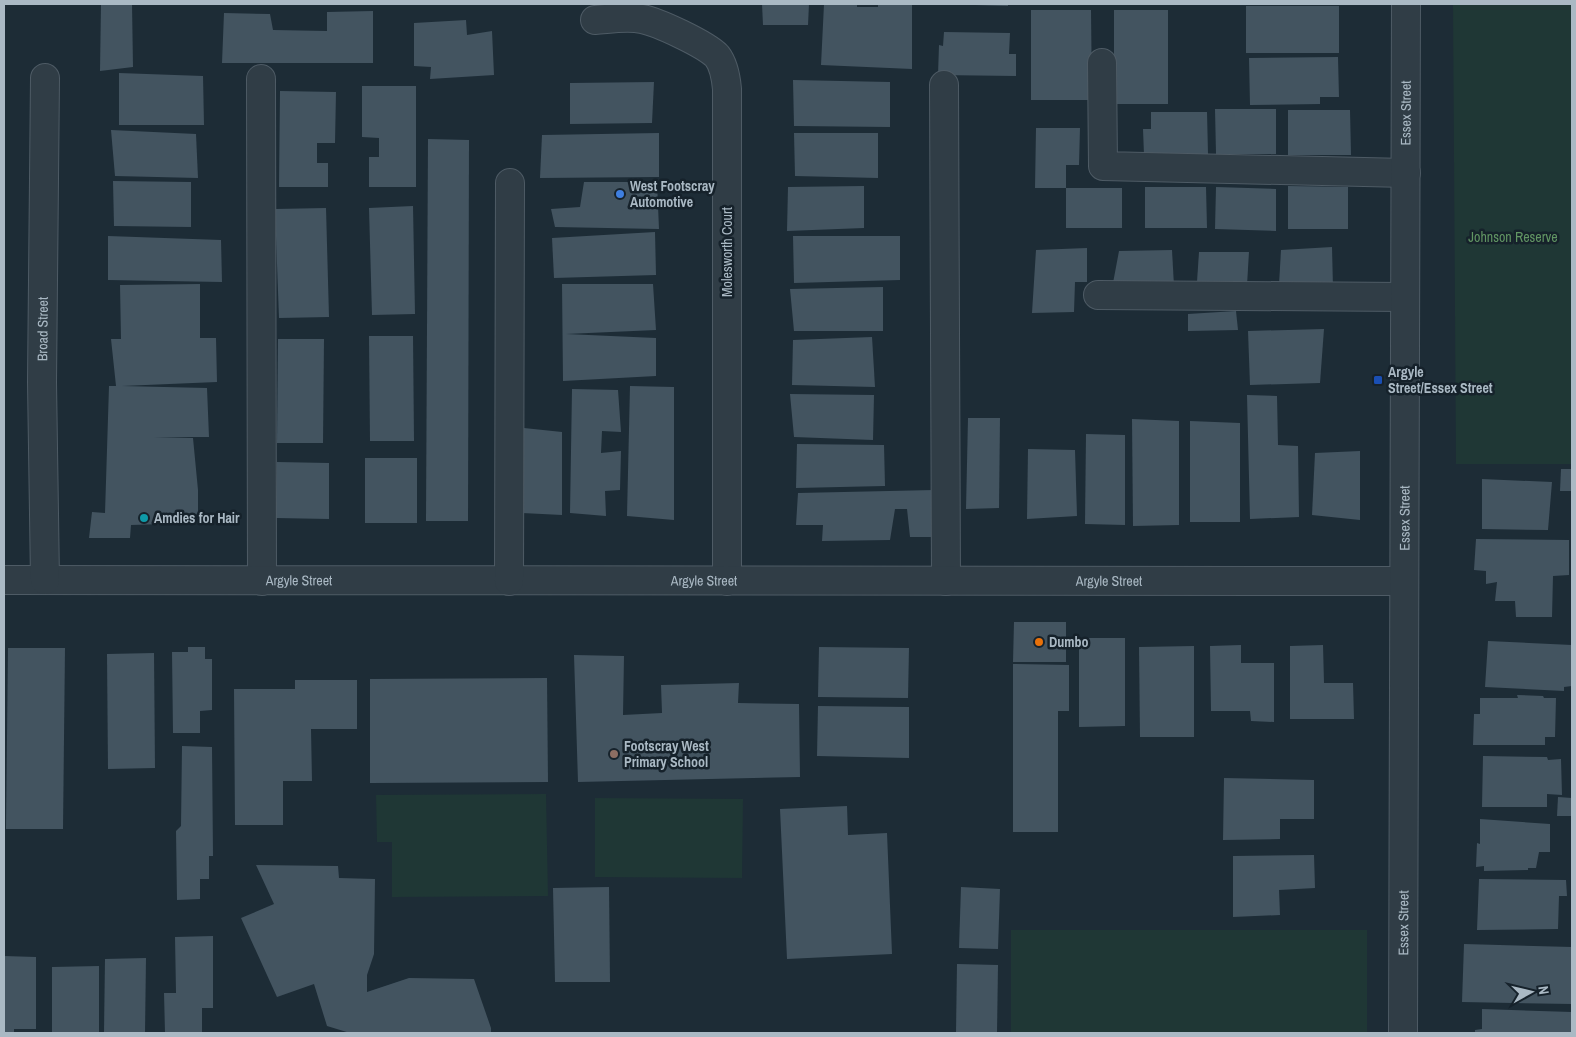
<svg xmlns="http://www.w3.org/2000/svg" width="1576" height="1037" font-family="'Archivo Narrow',sans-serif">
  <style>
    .green { fill: #1f3735 }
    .building { fill: #435460 }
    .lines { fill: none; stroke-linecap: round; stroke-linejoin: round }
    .minor-casing { stroke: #4e5b65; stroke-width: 30 }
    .minor { stroke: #303d46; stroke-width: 28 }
    .shop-dot { fill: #3f7fe0; stroke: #16222b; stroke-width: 2 }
    .transit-dot { fill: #1a4fb4; stroke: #16222b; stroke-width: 2 }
    .culture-dot { fill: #0f9aa8; stroke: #16222b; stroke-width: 2 }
    .food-dot { fill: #e8710a; stroke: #16222b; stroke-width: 2 }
    .education-dot { fill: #8d6e63; stroke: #16222b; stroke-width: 2 }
    .labels { text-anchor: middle; stroke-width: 5; stroke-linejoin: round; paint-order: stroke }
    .street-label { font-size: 14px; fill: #aab9c4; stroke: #16222b }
    .poi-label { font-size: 14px; font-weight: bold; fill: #aab9c4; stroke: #16222b; text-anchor: start }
    .park-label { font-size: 14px; fill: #619563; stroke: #16222b }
  </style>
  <rect width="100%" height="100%" fill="#1d2c36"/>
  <g class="green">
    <polygon points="1453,4 1572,4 1572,464 1456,464"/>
    <polygon points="546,794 548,896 392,897 392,842 377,842 376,795"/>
    <polygon points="595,798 743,799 742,878 595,877"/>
    <rect x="1011" y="930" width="356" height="103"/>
  </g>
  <g class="building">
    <polygon points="101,4 132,4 133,67 100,71"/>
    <polygon points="762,4 809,4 808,25 763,25"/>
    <polygon points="824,4 857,4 857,7 878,7 878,4 912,4 912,69 821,65"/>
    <polygon points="975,4 1008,4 1008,6 975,5"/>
    <rect x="1246" y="6" width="93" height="47"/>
    <polygon points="1031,10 1091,10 1092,100 1031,100"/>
    <rect x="1114" y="10" width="54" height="94"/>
    <polygon points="373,11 373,63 222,63 224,13 270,14 273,30 327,31 327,12"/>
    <polygon points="466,20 467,35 492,31 494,75 430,79 431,67 414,66 414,23"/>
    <polygon points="944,32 1010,33 1009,54 1016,54 1016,76 938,75 939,45 943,46"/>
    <polygon points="1338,57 1339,97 1320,97 1320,104 1250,105 1249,58"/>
    <polygon points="119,73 203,76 204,125 119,125"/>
    <polygon points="793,80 890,82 890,127 794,126"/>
    <polygon points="654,82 652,123 570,124 570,83"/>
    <polygon points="362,86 416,86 416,187 369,187 369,157 379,157 379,138 362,137"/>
    <polygon points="280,91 336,92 335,143 317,143 317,163 328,163 328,187 279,187"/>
    <polygon points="1215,109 1276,109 1276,154 1216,154"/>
    <polygon points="1288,110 1350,110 1351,155 1288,155"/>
    <polygon points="1151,112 1207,112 1208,154 1144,155 1143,129 1151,129"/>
    <polygon points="1036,128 1080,128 1079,165 1066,165 1066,188 1122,188 1122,228 1066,228 1066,188 1035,188"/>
    <polygon points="111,130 196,134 198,178 115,176"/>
    <polygon points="659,133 659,177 540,178 542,135"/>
    <polygon points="794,133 878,133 878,178 795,176"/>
    <polygon points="428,139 469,140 468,521 426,521"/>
    <polygon points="113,181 191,182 191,227 114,226"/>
    <polygon points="584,182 657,182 659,229 555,227 551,209 580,207"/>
    <polygon points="864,186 864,228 787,231 788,187"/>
    <polygon points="1288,186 1348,187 1348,229 1288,229"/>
    <polygon points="1145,187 1206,187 1207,228 1145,228"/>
    <polygon points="1216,187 1276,189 1276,231 1215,229"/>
    <polygon points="413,206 415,314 372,315 369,208"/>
    <polygon points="326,208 329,317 279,318 275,209"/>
    <polygon points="655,232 656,275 554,278 552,238"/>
    <polygon points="108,236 221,240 222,282 108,280"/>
    <polygon points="793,236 900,236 900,280 794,283"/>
    <polygon points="1332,247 1333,288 1279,285 1281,250"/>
    <polygon points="1087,248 1087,282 1075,282 1074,312 1032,313 1036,250"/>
    <polygon points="1172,250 1174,286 1113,283 1119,251"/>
    <polygon points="1199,252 1249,252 1247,285 1197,282"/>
    <polygon points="200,284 200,338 216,338 217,382 122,386 207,388 209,437 154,437 193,438 198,490 198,523 131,525 130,538 89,538 92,512 105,513 109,386 116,386 111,339 121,339 120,285"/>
    <polygon points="562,284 653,284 656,330 566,334 656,338 656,376 563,381"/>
    <polygon points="883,287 883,331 794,331 790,289"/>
    <polygon points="1236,311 1238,330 1188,331 1188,314"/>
    <polygon points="1324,329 1320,383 1250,385 1248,331"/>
    <polygon points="369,336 413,336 414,441 370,441"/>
    <polygon points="872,337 875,387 792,385 793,340"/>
    <polygon points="278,339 324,339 323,443 277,443"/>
    <polygon points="630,386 674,387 674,520 627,516"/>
    <polygon points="572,389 618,390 621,432 602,431 601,453 621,451 620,490 605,491 606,516 570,513"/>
    <polygon points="790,394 874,395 873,440 794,437"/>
    <polygon points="1247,395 1277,396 1278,445 1298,446 1299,517 1250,519"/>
    <polygon points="968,418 1000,418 999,508 966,509"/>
    <polygon points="1132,419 1179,421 1179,525 1133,526"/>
    <polygon points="1190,421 1240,423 1240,522 1190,522"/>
    <polygon points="524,428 562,432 562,515 522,513"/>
    <polygon points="1086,434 1125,435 1125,525 1085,524"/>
    <polygon points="797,444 884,445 885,486 796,488"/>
    <polygon points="1028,449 1075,450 1077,516 1027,519"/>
    <polygon points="1360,451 1360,520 1312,515 1315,453"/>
    <rect x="365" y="458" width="52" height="65"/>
    <polygon points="277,462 329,463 329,519 276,518"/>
    <polygon points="1561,469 1572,469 1572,491 1560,491"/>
    <polygon points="1482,479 1552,482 1548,530 1482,529"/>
    <polygon points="934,490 935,537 910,537 907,509 895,509 890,540 822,541 823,525 796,525 798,493"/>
    <polygon points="1476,539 1569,540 1569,575 1553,576 1552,617 1516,617 1515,601 1495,601 1497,582 1486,584 1486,571 1474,570"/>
    <polygon points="1014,622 1066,622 1066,662 1013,662"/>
    <polygon points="1079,638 1125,638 1125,726 1079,727"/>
    <polygon points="1488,641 1572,645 1572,686 1564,687 1564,691 1485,687"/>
    <polygon points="1241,645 1241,663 1274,663 1274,722 1251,721 1250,711 1211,711 1210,646"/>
    <polygon points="1323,645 1324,683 1353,683 1354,719 1290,719 1290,646"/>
    <polygon points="1194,646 1194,737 1140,737 1139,647"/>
    <polygon points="188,647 205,647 205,659 212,659 212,710 200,711 200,733 173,733 172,652 188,652"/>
    <polygon points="819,647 909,648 908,698 818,697"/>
    <polygon points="8,648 65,648 63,829 6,829"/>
    <polygon points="154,653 155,768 108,769 107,654"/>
    <polygon points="574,655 624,656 623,715 662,713 661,685 739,683 738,703 799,704 800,777 578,782"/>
    <polygon points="1013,664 1069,665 1069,711 1058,711 1058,832 1013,832"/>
    <polygon points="547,678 548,782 370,783 370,679"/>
    <polygon points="295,680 357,680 357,729 311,729 312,781 283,781 283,825 235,825 234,689 295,689"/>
    <polygon points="1517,695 1543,696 1544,698 1556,698 1555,737 1545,737 1545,745 1473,745 1474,714 1480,714 1480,698 1518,698"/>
    <polygon points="818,706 909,707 909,758 817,756"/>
    <polygon points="182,746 212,747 213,856 209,856 209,879 200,879 200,899 177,900 176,831 181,826"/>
    <polygon points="1483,756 1547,757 1548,760 1561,759 1562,795 1547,794 1547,807 1482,807"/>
    <polygon points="1224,778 1314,780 1314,819 1280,819 1280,839 1223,840"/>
    <polygon points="1558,797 1572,798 1572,816 1557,816"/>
    <polygon points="847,806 848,835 887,833 892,954 787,959 780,809"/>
    <polygon points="1480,819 1550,824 1550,852 1539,852 1536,868 1528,868 1528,870 1484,871 1484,866 1476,867 1477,843 1480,844"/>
    <polygon points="1314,855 1315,888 1279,890 1280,915 1233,917 1233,856"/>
    <polygon points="256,865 338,866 339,878 375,879 374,954 367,975 367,992 409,978 474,979 491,1028 491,1033 350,1033 327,1026 314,984 277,997 241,918 274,904"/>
    <polygon points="1479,879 1566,880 1567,896 1559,896 1558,929 1477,930"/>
    <polygon points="609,887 610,982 555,982 553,888"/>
    <polygon points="961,887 1000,889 998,949 959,948"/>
    <polygon points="213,936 213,1008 202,1008 202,1033 165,1033 164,993 176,993 175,937"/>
    <polygon points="1464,944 1572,947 1572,1004 1462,1002"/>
    <polygon points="4,956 36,957 36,1029 14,1029 14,1033 4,1033"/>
    <polygon points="146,958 145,1033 104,1033 105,959"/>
    <polygon points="957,964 998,965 997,1033 956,1033"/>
    <polygon points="99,966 99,1033 52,1033 52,967"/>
    <polygon points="1482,1009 1572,1012 1572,1033 1475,1033 1475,1030 1482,1029"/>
  </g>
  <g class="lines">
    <defs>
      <g id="minor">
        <path d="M595,20c15,-1 32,-4 47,-1 16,3 63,25 75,37 7,9 9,22 10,33v492"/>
        <polyline points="1102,63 1103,166 1406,173"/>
        <polyline points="261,79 262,581"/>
        <polyline points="944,85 946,581"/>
        <polyline points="1098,295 1405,297"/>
        <path id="s1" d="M4,580l1400,1"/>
        <path id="s2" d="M45,580l-3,-198 3,-304"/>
        <polyline points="509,581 510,183"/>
        <path id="s3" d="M1403,1033l3,-1029"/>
      </g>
    </defs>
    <use href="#minor" class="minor-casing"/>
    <use href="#minor" class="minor"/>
  </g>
  <circle class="shop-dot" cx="620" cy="194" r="5"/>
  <rect class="transit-dot" x="1373" y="375" width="10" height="10" rx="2.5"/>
  <circle class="culture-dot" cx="144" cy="518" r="5"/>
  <circle class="food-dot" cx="1039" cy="642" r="5"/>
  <circle class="education-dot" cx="614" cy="754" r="5"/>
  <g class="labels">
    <g class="street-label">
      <text dy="5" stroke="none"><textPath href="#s3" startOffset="920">Essex Street</textPath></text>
      <text transform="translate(727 252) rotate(-90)" y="5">Molesworth Court</text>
      <text dy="5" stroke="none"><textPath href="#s2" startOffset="251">Broad Street</textPath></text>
      <text dy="5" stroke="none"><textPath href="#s3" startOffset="515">Essex Street</textPath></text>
      <text dy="5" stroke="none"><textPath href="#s1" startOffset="295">Argyle Street</textPath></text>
      <text dy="5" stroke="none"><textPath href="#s1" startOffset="700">Argyle Street</textPath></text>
      <text dy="5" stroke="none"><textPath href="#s1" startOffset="1105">Argyle Street</textPath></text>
      <text dy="5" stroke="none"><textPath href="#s3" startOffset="110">Essex Street</textPath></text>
    </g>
    <g class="poi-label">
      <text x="630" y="191">West Footscray<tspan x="630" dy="16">Automotive</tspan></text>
      <text x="1388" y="377">Argyle<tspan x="1388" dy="16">Street/Essex Street</tspan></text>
      <text x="154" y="523">Amdies for Hair</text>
      <text x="1049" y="647">Dumbo</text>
      <text x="624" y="751">Footscray West<tspan x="624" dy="16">Primary School</tspan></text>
    </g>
    <g class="park-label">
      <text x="1513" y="242">Johnson Reserve</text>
    </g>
  </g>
  <rect width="1576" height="1037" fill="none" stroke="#aab9c4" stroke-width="10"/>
  <g transform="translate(1531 992) rotate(82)" stroke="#16222b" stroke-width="4" paint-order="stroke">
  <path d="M0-4L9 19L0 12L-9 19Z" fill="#aab9c4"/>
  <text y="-8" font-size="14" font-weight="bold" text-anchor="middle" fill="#aab9c4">N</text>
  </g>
</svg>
